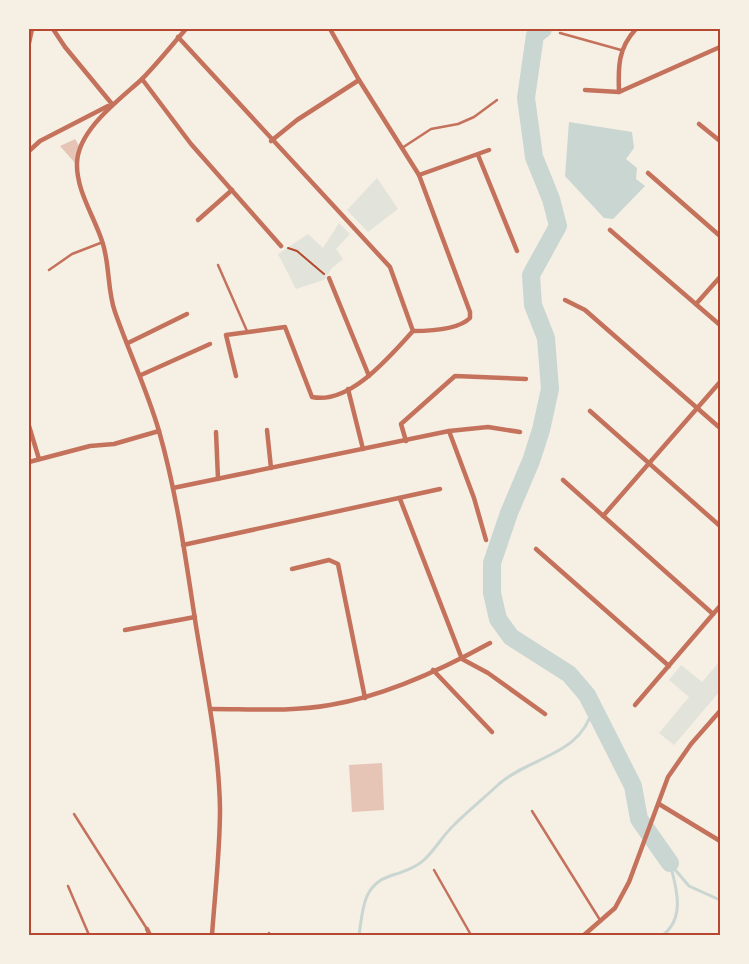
<svg xmlns="http://www.w3.org/2000/svg" width="749" height="964" font-family="Mulish,sans-serif">
  <style>
    .green { fill: #e2e4dc }
    .water { fill: #c9d6d2 }
    .lines { fill: none; stroke-linecap: round; stroke-linejoin: round }
    .stream { stroke: #c9d6d2; stroke-width: 3 }
    .river { stroke: #c9d6d2; stroke-width: 18 }
    .building { fill: #e6c5b7 }
    .path { stroke: #b5482f; stroke-width: 2 }
    .service { stroke: #c5725c; stroke-width: 2.5 }
    .minor { stroke: #c5725c; stroke-width: 4.5 }
    .neatline { fill: none; stroke: #b5482f; stroke-width: 2 }
  </style>
  <rect width="100%" height="100%" fill="#f6efe4"/>
  <g class="green">
    <polygon points="377,178 398,209 368,232 347,210"/>
    <polygon points="339,223 350,234 336,249 343,259 332,268 324,280 296,289 278,254 308,234 323,248"/>
    <polygon points="720,661 720,691 674,745 659,733 689,697 669,680 681,665 702,682"/>
  </g>
  <polygon class="water" points="569,122 632,132 634,148 626,159 637,168 636,179 645,186 613,219 604,218 565,176"/>
  <g class="lines">
    <g class="stream">
      <polyline points="671,865 689,886 720,900"/>
      <path d="M359,935c4,-24 3,-50 31,-59 12,-4 25,-8 34,-16 11,-10 19,-25 30,-35 14,-14 30,-27 45,-41 32,-28 82,-28 94,-76"/>
      <path d="M663,935c23,-18 13,-48 7,-72"/>
    </g>
    <polyline class="river" points="543,29 535,35 526,98 534,157 551,199 558,226 531,275 533,305 546,338 550,389 541,430 531,461 509,513 492,563 492,593 498,619 511,637 569,674 587,695 633,786 639,819 670,863"/>
  </g>
  <g class="building">
    <polygon points="75,139 80,147 75,163 60,146"/>
    <polygon points="382,763 384,810 352,812 349,765"/>
  </g>
  <g class="lines">
    <polyline class="path" points="288,248 297,251 324,274"/>
    <g class="service">
      <polyline points="560,33 621,50"/>
      <polyline points="402,148 431,129 458,124 474,117 497,100"/>
      <polyline points="218,265 247,331"/>
      <polyline points="49,270 72,254 103,242"/>
      <polyline points="532,811 600,920"/>
      <polyline points="74,814 147,929"/>
      <polyline points="434,870 471,935"/>
      <polyline points="68,886 89,935"/>
      <polyline points="269,933 269,935"/>
    </g>
    <g class="minor">
      <polyline points="53,29 65,47 112,104"/>
      <path d="M186,29c-15,17 -29,35 -45,51 -22,20 -63,50 -64,83 -1,27 17,53 25,78 8,22 5,49 13,71 14,40 32,78 44,119 18,63 27,130 37,195 10,61 23,122 24,183 0,42 -5,84 -8,126"/>
      <polyline points="178,37 390,267 413,331"/>
      <polyline points="29,43 32,29"/>
      <polyline points="142,79 191,144 281,246"/>
      <polyline points="585,90 619,92 720,47"/>
      <path d="M619,92c-1,-25 -1,-44 17,-63"/>
      <polyline points="699,124 720,141"/>
      <polyline points="271,141 297,120 359,80"/>
      <polyline points="29,151 40,141 108,106"/>
      <polyline points="478,155 517,251"/>
      <polyline points="648,173 720,236"/>
      <polyline points="419,175 489,150"/>
      <polyline points="198,220 232,190"/>
      <polyline points="610,230 720,325"/>
      <polyline points="329,278 369,376"/>
      <polyline points="565,300 585,310 720,428"/>
      <polyline points="696,304 720,277"/>
      <polyline points="128,343 187,314"/>
      <polyline points="141,375 210,344"/>
      <path d="M236,376l-10,-41 59,-8 27,70c38,8 78,-41 101,-66 16,0 45,-1 57,-13v-6l-51,-137 -60,-95 -29,-51"/>
      <polyline points="348,389 363,449"/>
      <polyline points="590,411 720,526"/>
      <polyline points="29,426 39,459"/>
      <polyline points="267,430 271,468"/>
      <polyline points="449,431 474,498 486,540"/>
      <polyline points="216,432 218,479"/>
      <polyline points="406,441 401,424 455,376 526,379"/>
      <polyline points="29,462 90,446 114,444 159,431"/>
      <polyline points="563,480 713,614"/>
      <polyline points="173,488 449,431 488,427 520,432"/>
      <polyline points="400,499 462,659 488,673 545,714"/>
      <polyline points="603,516 720,382"/>
      <polyline points="183,545 440,489"/>
      <polyline points="536,549 669,666"/>
      <polyline points="292,569 329,560 338,564 365,698"/>
      <polyline points="125,630 195,617"/>
      <polyline points="433,670 492,732"/>
      <polyline points="635,705 720,606"/>
      <path d="M211,709c39,0 80,3 119,-4 55,-9 111,-35 160,-62"/>
      <polyline points="659,804 720,841"/>
      <polyline points="147,929 150,935"/>
      <polyline points="584,935 615,908 629,882 668,777 691,744 720,711"/>
    </g>
  </g>
  <rect width="749" height="964" fill="none" stroke="#f6efe4" stroke-width="60"/>
  <rect x="30" y="30" width="689" height="904" class="neatline"/>
</svg>
